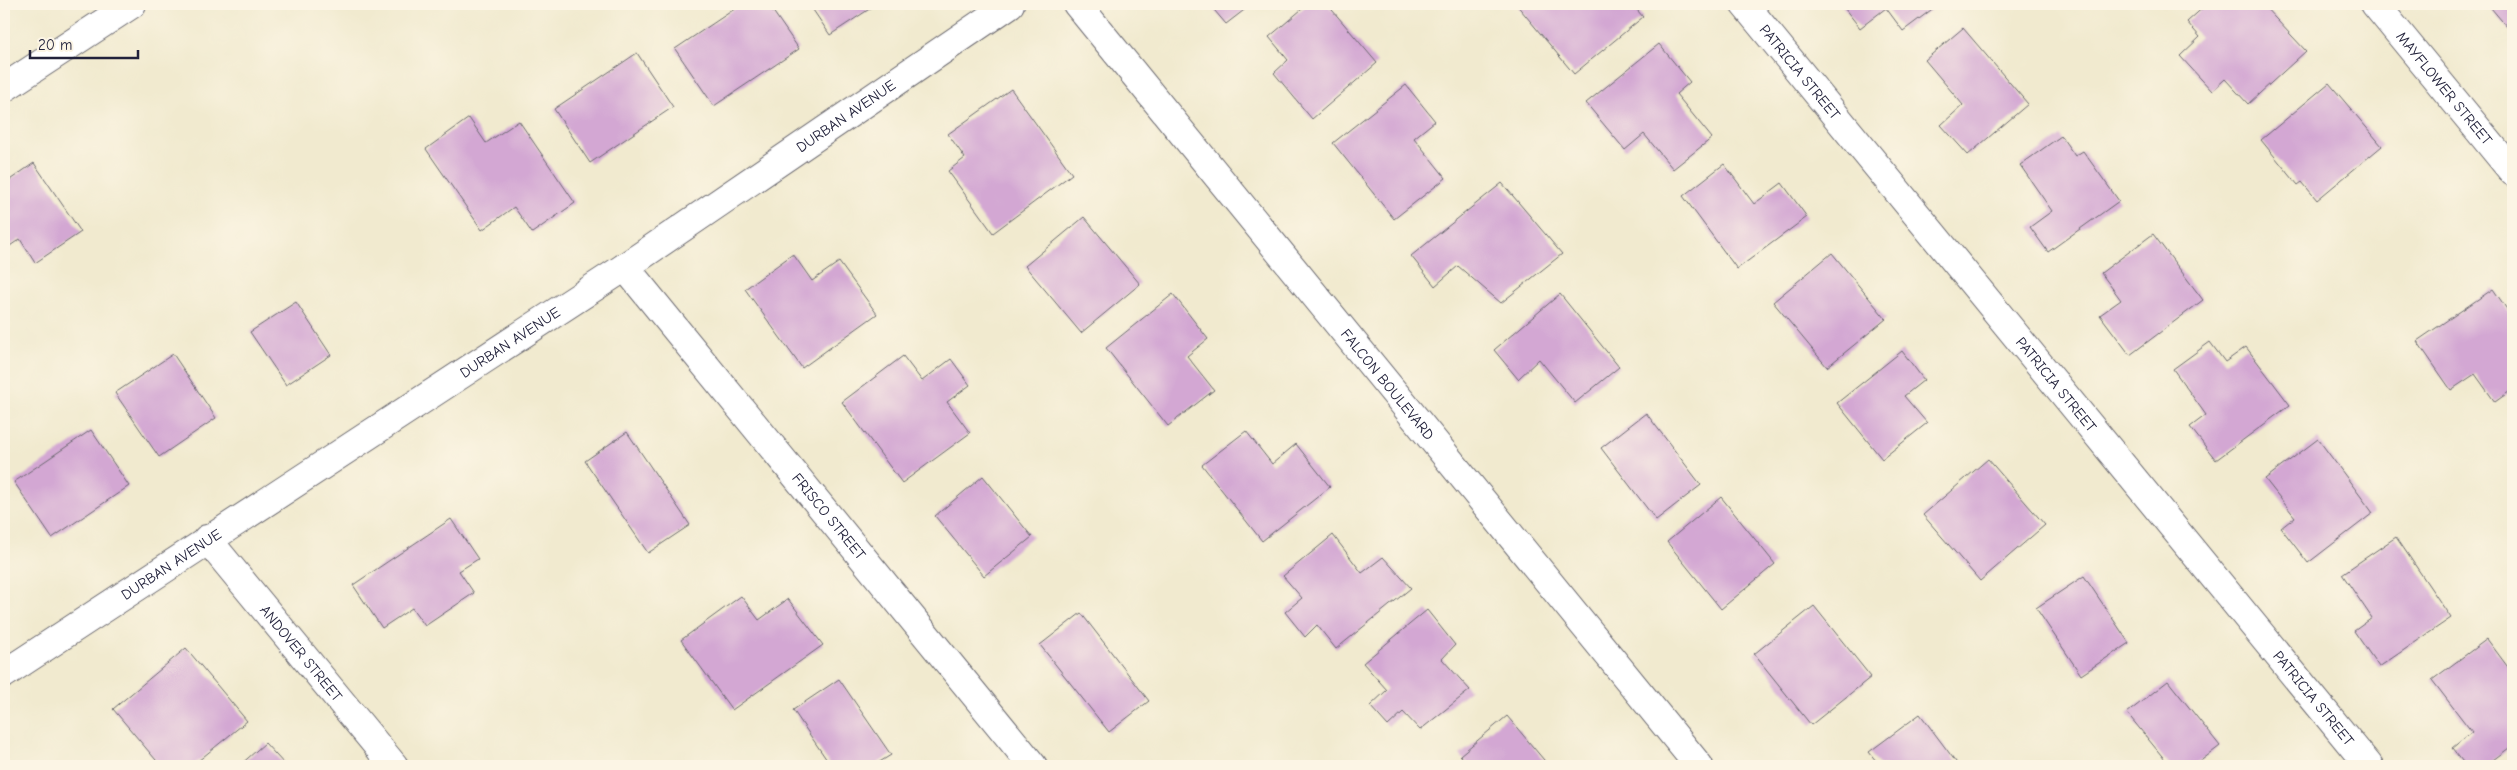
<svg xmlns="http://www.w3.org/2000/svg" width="2517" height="770" font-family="'Comic Neue',sans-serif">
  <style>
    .building { fill: #d3a7d3 }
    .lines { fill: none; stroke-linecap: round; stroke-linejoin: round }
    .minor-casing { stroke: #6a686f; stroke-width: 30 }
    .minor { stroke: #fff; stroke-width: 28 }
    .labels { text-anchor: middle; stroke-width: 5; stroke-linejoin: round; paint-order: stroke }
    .street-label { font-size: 15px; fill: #22223b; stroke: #fcf5e5 }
  </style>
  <rect width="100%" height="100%" fill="#fcf5e5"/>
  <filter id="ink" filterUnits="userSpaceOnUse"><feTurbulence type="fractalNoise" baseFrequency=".02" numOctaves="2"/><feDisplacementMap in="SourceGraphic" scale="10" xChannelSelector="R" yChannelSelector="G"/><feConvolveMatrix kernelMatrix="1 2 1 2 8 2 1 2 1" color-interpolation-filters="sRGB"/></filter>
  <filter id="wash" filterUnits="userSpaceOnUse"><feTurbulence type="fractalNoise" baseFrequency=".0096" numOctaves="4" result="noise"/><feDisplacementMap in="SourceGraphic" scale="20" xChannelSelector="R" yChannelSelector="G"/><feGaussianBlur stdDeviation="1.12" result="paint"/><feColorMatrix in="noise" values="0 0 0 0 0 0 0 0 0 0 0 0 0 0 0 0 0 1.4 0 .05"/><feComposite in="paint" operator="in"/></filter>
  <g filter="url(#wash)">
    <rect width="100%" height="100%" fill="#f1eacf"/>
    <g id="blocks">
      <g class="building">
        <polygon points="742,4 768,4 799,49 714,106 675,49"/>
        <polygon points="809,4 877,4 830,35"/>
        <polygon points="1209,4 1252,4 1226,24"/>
        <polygon points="1308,4 1327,4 1377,63 1312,119 1274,73 1288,60 1269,37"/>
        <polygon points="1516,4 1632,4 1643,17 1574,74"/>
        <polygon points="1841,4 1939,4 1903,31 1886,8 1860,28"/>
        <polygon points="2207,4 2262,4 2306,51 2248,104 2225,79 2212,91 2180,56 2200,37 2187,22"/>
        <polygon points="2495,4 2513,4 2513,34 2491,8"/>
        <polygon points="1963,28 2028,104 1968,155 1941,125 1963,105 1925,60"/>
        <polygon points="1659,44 1690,82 1676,94 1712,138 1673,169 1644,134 1625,150 1586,103"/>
        <polygon points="637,53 673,107 590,163 554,109"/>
        <polygon points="2329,83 2382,146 2317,200 2302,182 2298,185 2261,140"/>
        <polygon points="1406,85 1435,121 1414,138 1446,178 1394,219 1333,143"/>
        <polygon points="1011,89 1072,174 993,233 948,171 965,158 948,134"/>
        <polygon points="469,118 486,143 519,121 575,203 532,233 514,207 482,230 426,149"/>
        <polygon points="2061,136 2075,156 2083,151 2119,201 2048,252 2030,227 2052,211 2020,165"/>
        <polygon points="34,163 81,232 35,263 20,239 4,250 4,184"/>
        <polygon points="1724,164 1754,204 1782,183 1807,217 1737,269 1683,196"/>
        <polygon points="1502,183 1562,254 1501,303 1458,266 1435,286 1411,256"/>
        <polygon points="1084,217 1140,284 1081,333 1025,266"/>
        <polygon points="2153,234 2203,300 2130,355 2100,315 2121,300 2101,273"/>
        <polygon points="1832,253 1886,319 1827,367 1773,302"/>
        <polygon points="793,254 812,281 839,262 877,314 802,368 745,289"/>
        <polygon points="2493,289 2513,318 2513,389 2495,402 2475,374 2451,390 2417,341"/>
        <polygon points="1173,294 1208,339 1187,356 1214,390 1168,426 1106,348"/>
        <polygon points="1560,294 1619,367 1575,403 1539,359 1518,379 1494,350"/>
        <polygon points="296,302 331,355 286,385 250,332"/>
        <polygon points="2210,342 2225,362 2246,347 2290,405 2216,460 2190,427 2206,415 2173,369"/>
        <polygon points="1902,351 1924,380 1904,396 1927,423 1882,459 1837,403"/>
        <polygon points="173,354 216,418 159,457 115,393"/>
        <polygon points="903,356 922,381 951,359 970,385 947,402 970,433 902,483 842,402"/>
        <polygon points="1646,413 1701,485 1656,520 1601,448"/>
        <polygon points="91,430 129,486 52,538 14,482"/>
        <polygon points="1246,431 1272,464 1296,444 1330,487 1262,541 1202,465"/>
        <polygon points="627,432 690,525 648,553 585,461"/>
        <polygon points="2318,439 2373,513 2308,563 2281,528 2295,517 2265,479"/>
        <polygon points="1988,459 2045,525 1980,581 1923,515"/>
        <polygon points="983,476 1032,537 984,576 935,516"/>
        <polygon points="1721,497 1775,564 1721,609 1667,542"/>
        <polygon points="451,519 478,559 459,571 474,593 425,626 412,608 382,628 353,585"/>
        <polygon points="1333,535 1362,573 1383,557 1411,588 1336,649 1317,625 1305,637 1285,612 1302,598 1283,576"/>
        <polygon points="2396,537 2451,618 2379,667 2354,631 2372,618 2342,574"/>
        <polygon points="2084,576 2129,643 2081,675 2036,608"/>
        <polygon points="741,596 759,620 788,599 823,645 732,710 681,640"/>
        <polygon points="1814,606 1871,677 1811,725 1754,654"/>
        <polygon points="1427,610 1455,645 1442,659 1470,690 1420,730 1403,712 1388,726 1370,706 1387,690 1363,663"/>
        <polygon points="1081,613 1149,701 1109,732 1040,645"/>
        <polygon points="2487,639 2513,674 2513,745 2485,766 2466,766 2452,748 2472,732 2432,680"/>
        <polygon points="186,648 247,721 192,766 161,766 113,709"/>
        <polygon points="839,679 891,755 873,766 831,766 793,710"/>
        <polygon points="2168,681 2220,746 2194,766 2170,766 2127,713"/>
        <polygon points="1920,714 1959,766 1880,766 1869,752"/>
        <polygon points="1507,716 1549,766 1470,766 1460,755"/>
        <polygon points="265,743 286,766 239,766"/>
      </g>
    </g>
  </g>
  <g filter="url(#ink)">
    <use href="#blocks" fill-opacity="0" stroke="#6a686f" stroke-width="1"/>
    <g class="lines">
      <defs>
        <g id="minor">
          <path id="s1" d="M1077,4l622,762"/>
          <path id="s2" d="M1744,4l625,762"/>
          <path id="s3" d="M2375,4l138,168"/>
          <polyline points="4,88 132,4"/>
          <path id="s4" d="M625,267l408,499"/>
          <path id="s5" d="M207,539l187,227"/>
          <path id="s6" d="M4,674l621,-407 385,-263"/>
        </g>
      </defs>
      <use href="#minor" class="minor-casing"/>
      <use href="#minor" class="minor"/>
    </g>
  </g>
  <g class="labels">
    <g class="street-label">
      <text dy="5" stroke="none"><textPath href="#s2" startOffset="88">PATRICIA STREET</textPath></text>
      <text dy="5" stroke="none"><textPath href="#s3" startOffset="109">MAYFLOWER STREET</textPath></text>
      <text dy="5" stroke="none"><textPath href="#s6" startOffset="1010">DURBAN AVENUE</textPath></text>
      <text dy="5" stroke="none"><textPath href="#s6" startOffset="605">DURBAN AVENUE</textPath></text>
      <text dy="5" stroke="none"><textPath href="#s1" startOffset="491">FALCON BOULEVARD</textPath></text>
      <text dy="5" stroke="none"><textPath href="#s2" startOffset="492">PATRICIA STREET</textPath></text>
      <text dy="5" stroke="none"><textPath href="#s4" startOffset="322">FRISCO STREET</textPath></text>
      <text dy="5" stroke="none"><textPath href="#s6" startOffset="200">DURBAN AVENUE</textPath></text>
      <text dy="5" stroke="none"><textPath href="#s5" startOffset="148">ANDOVER STREET</textPath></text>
      <text dy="5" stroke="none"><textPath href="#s2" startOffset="898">PATRICIA STREET</textPath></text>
    </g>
  </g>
  <rect width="2517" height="770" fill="none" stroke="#fcf5e5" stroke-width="20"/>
  <path d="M30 50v8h108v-8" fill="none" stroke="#22223b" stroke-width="2.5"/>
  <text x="38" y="50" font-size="15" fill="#22223b" stroke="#fcf5e5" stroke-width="4" paint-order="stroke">20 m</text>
</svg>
